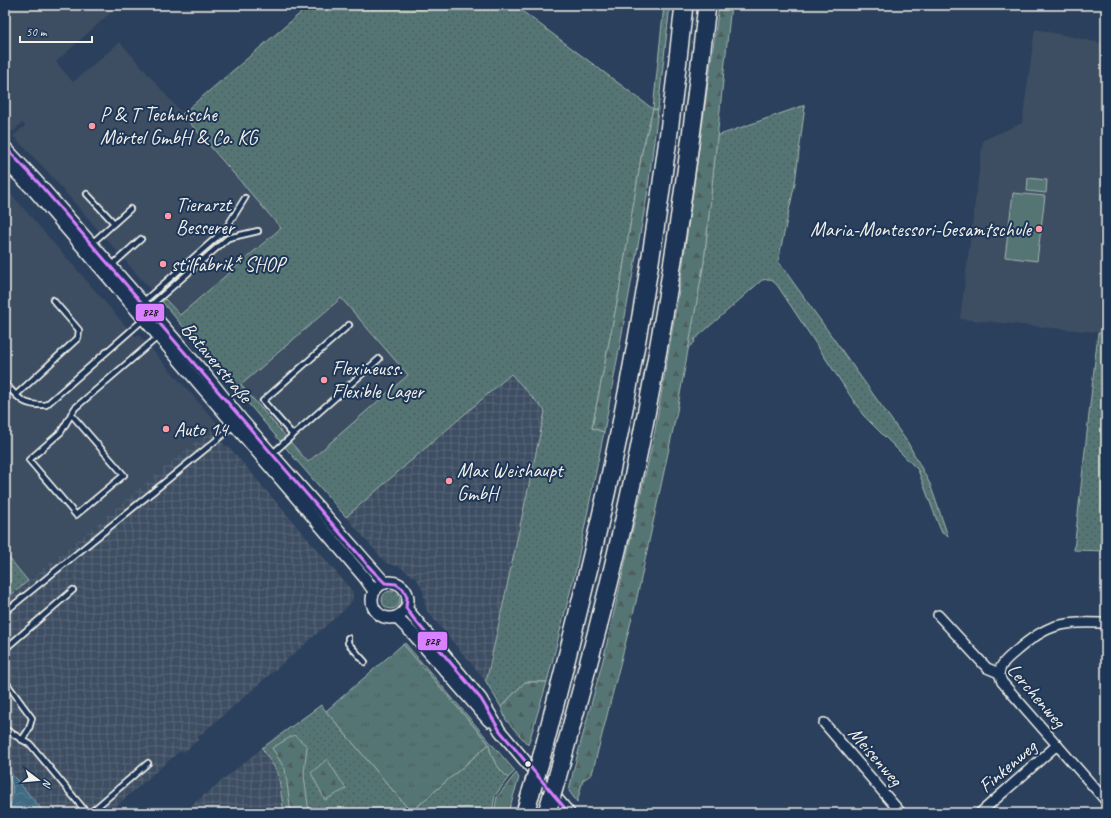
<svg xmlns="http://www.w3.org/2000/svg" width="1111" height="818" font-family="Caveat,sans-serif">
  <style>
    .built { fill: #3c4d62 }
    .industrial { fill: url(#industrial-grid) }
    .grass { fill: url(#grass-dots); stroke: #a4b3ae; fill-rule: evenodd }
    .forest { fill: url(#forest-firs); stroke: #a4b3ae }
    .park { fill: url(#park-tufts); stroke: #a4b3ae }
    .pitch { fill: #547574; stroke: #a4b3ae }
    .water { fill: url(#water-waves); stroke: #87a0ac }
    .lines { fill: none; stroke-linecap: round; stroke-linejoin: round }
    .service-casing { stroke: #f4f1e8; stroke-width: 8 }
    .minor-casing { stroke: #f4f1e8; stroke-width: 12 }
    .tertiary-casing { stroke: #f4f1e8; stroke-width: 14 }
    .motorway-casing { stroke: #f4f1e8; stroke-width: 20 }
    .service { stroke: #1d3557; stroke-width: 4.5 }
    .minor { stroke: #1d3557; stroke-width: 9 }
    .tertiary { stroke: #1d3557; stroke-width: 11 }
    .motorway { stroke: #1d3557; stroke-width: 17 }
    .motorway-bridge-casing { stroke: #f4f1e8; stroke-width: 20; stroke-linecap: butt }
    .motorway-bridge { stroke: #1d3557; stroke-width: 17 }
    .bus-1-casing { stroke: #1d3557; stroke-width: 6 }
    .bus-1 { stroke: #d880ff; stroke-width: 3 }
    .poi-dot { fill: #ff9aa2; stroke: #1d3557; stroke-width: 1.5 }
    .bus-dot { fill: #f4f1e8; stroke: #1d3557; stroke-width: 1.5 }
    .labels { text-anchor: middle; stroke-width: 4; stroke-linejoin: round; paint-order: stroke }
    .poi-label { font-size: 20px; fill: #f4f1e8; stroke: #1d3557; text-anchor: start }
    .street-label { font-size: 20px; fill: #f4f1e8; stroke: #1d3557 }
    .line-badge { stroke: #1d3557; stroke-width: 1.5 }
    .pale-badge-label { font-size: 11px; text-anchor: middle; font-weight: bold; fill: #111 }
  </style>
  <defs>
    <pattern id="industrial-grid" width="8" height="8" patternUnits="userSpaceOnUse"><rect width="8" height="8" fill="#3c4d62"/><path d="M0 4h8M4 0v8" fill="none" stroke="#596778"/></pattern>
    <pattern id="grass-dots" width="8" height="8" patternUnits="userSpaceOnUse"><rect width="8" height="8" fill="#547574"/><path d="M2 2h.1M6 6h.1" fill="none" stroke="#4e5e5d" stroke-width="1.8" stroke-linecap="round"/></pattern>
    <pattern id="forest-firs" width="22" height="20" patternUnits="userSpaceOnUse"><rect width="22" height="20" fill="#547574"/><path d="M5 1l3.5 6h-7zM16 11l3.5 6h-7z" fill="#4e5e5d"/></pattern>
    <pattern id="park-tufts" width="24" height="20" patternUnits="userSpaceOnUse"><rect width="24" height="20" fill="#547574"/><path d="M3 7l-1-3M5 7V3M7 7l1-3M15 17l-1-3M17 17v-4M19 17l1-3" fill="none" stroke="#4e5e5d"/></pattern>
    <pattern id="water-waves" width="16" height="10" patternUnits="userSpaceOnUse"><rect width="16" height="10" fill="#3f6a84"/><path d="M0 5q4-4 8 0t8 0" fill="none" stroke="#5b8095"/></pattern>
  </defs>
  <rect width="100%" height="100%" fill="#2b405c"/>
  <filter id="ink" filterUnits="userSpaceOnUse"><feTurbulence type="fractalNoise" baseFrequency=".025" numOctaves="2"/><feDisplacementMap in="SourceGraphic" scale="8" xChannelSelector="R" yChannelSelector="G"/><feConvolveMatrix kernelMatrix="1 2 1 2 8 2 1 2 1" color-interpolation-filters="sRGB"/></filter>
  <g filter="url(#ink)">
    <g class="built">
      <polygon points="5,5 119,5 56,62 73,82 120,42 282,228 176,319 45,169 13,136 25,126 22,123 13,132 5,123"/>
      <polygon points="1035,29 1106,44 1106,333 960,319 983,140 1022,123"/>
      <polygon points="5,187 125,325 136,337 138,334 218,424 28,581 5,553"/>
      <polygon points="341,298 408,375 308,462 241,385"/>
    </g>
    <g class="industrial">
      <polygon points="512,373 545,411 487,678 485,680 426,610 423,591 417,579 400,567 386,563 346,517"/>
      <polygon points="211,429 224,445 230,448 353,592 353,600 344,610 198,737 198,740 184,752 180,751 108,813 5,813 5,553 28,581"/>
      <polygon points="262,748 278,773 284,813 182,813"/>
    </g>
    <g class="grass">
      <path d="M310,5h204l139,104 11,-104h6l-12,105 -5,-1 -11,43 -22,135 -28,141 12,4 -28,137 -29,113h-22l-24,25 -16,-27 2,-2 58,-267 -34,-37 -165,143c-63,-70 -122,-144 -184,-215l3,-3 15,16 101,-87 -99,-114zM341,298l67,77 -100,87 -67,-77z"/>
      <polygon points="805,105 795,183 778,261 908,443 930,484 948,536 942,533 939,526 918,470 863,415 777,285 770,279 762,280 694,340 695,342 688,348 704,262 717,136"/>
      <polygon points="1098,333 1106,333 1106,551 1074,550"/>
      <polygon points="5,553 28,581 5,600"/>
      <circle cx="391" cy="600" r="9"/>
      <path d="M321,705l90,107 78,-68c2,15 9,24 19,34l-13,18 -3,17h-208l-6,-40 -16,-25z"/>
    </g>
    <g class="forest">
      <polygon points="719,5 731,5 704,262 677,411 636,602 592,774 583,780 577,802 569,791 574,768 604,656 654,436 680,285"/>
      <polygon points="653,109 658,110 647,196 604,432 592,428 620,287 642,152"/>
      <path d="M405,643l110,128 -7,7c-10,-10 -17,-19 -19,-34l-85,-99 -9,7z"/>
      <polygon points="525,682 547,682 528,745 506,720 501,707"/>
      <polygon points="294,735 307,746 304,775 309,813 291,813 285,769 272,748"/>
      <polygon points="327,759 346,789 325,800 311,773"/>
      <polygon points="516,773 519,778 508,813 494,813 497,797"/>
    </g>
    <polygon class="park" points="403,644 489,744 411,812 326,711"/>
    <g class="pitch">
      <polygon points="1028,178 1047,180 1046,193 1027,191"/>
      <polygon points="1013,193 1045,196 1037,261 1005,257"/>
    </g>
    <path class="water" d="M5,764l4,7 36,42h-37c3,-10 7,-20 3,-31 -2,-7 -6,-11 -6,-18z"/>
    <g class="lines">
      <defs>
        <g id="service">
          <polyline points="87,194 114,223"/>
          <polyline points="91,244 130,209"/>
          <polyline points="111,266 141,239"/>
          <polyline points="143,302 225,230 245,198"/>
          <polyline points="148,308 228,238 258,231"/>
          <polyline points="349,325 263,401 293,435 379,359"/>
          <path d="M5,383c14,16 18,23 41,22l98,-86"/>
          <polyline points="16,395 78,338 79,330 53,300"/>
          <polyline points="71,414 124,475 76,515 29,460 61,432 75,408 159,336"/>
          <polyline points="273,453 293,435"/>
          <polyline points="5,612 235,425"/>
          <polyline points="348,638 348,643 365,662"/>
          <polyline points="5,649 73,590"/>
          <polyline points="5,681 32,718 29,729 22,740"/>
          <polyline points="5,729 31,745 87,813"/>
          <polyline points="90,813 148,763"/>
        </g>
        <g id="minor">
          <polyline points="938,615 987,668 999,673 1002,682 1106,801"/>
          <path d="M999,673c2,-10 9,-15 16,-21 34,-30 47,-30 91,-29"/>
          <polyline points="824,723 901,813"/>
          <polyline points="980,813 1057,745"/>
        </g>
        <g id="tertiary">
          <polyline points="5,147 36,180 206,375 241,419 385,583"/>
          <path d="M5,162l29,29c111,128 220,258 330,386l10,14"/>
          <circle cx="390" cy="600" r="18"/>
          <polyline points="406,608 481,699 500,731 569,813"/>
          <polyline points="396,617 413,634 489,721"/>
        </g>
        <g id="motorway">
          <path d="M541,759c28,-109 56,-219 79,-330 28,-140 49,-282 64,-424"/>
          <path d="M557,778c20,-72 40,-143 57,-215 44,-183 72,-371 93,-558"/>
          <polyline points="525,813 531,792"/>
        </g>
      </defs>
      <use href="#service" class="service-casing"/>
      <use href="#minor" class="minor-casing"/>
      <use href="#tertiary" class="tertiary-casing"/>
      <use href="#motorway" class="motorway-casing"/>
      <use href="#service" class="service"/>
      <use href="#minor" class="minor"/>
      <use href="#tertiary" class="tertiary"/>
      <use href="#motorway" class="motorway"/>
      <defs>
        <g id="motorway-bridge">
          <polyline points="531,792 541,759"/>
          <polyline points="548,809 557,778"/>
        </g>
      </defs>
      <use href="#motorway-bridge" class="motorway-bridge-casing"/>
      <use href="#motorway-bridge" class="motorway-bridge"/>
      <defs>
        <polyline id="bus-1" points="5,147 36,180 372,570 385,583 396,584 403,589 407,597 406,608 414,619 481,699 500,731 569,813"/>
      </defs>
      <use href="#bus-1" class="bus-1-casing"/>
      <use href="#bus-1" class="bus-1"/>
    </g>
  </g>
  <g class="poi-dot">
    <circle cx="92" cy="126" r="4"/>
    <circle cx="168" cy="216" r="4"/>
    <circle cx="1039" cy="229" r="4"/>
    <circle cx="163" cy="264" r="4"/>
    <circle cx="324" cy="380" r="4"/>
    <circle cx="166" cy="429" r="4"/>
    <circle cx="449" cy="481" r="4"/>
  </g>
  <circle class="bus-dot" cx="528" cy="764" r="3.5"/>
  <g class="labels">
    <g class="poi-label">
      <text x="100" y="121">P &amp; T Technische<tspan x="100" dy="23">Mörtel GmbH &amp; Co. KG</tspan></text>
      <text x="176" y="211">Tierarzt<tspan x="176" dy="23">Besserer</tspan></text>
      <text x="1031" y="236" text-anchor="end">Maria-Montessori-Gesamtschule</text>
      <text x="171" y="271">stilfabrik* SHOP</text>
      <text x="332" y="375">Flexineuss.<tspan x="332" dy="23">Flexible Lager</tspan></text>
      <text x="174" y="436">Auto 14</text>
      <text x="457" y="477">Max Weishaupt<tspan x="457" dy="23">GmbH</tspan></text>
    </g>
    <g class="street-label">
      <text transform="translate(217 362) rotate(50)" y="7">Bataverstraße</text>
      <text transform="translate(1037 695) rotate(49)" y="7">Lerchenweg</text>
      <text transform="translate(876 756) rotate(49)" y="7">Meisenweg</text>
      <text transform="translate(1007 766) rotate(-41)" y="7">Finkenweg</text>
    </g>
  </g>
  <g class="line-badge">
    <rect x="135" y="303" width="30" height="19" rx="4" fill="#d880ff"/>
    <rect x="417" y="631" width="31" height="20" rx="4" fill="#d880ff"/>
  </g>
  <g class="pale-badge-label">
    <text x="150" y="316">828</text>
    <text x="432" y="645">828</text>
  </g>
  <rect width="1111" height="818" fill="none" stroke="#1d3557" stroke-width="20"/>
  <rect x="10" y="10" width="1091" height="798" fill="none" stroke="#f4f1e8" stroke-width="1.5" filter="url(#ink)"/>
  <g transform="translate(38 780) rotate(106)" stroke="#1d3557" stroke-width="3" paint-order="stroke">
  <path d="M0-3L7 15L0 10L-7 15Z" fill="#f4f1e8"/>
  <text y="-6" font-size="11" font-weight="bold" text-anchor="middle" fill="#f4f1e8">N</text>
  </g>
  <path d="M20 36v6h72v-6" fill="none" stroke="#f4f1e8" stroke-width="2"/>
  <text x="26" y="36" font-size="12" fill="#f4f1e8" stroke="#1d3557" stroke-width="3" paint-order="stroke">50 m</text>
</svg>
